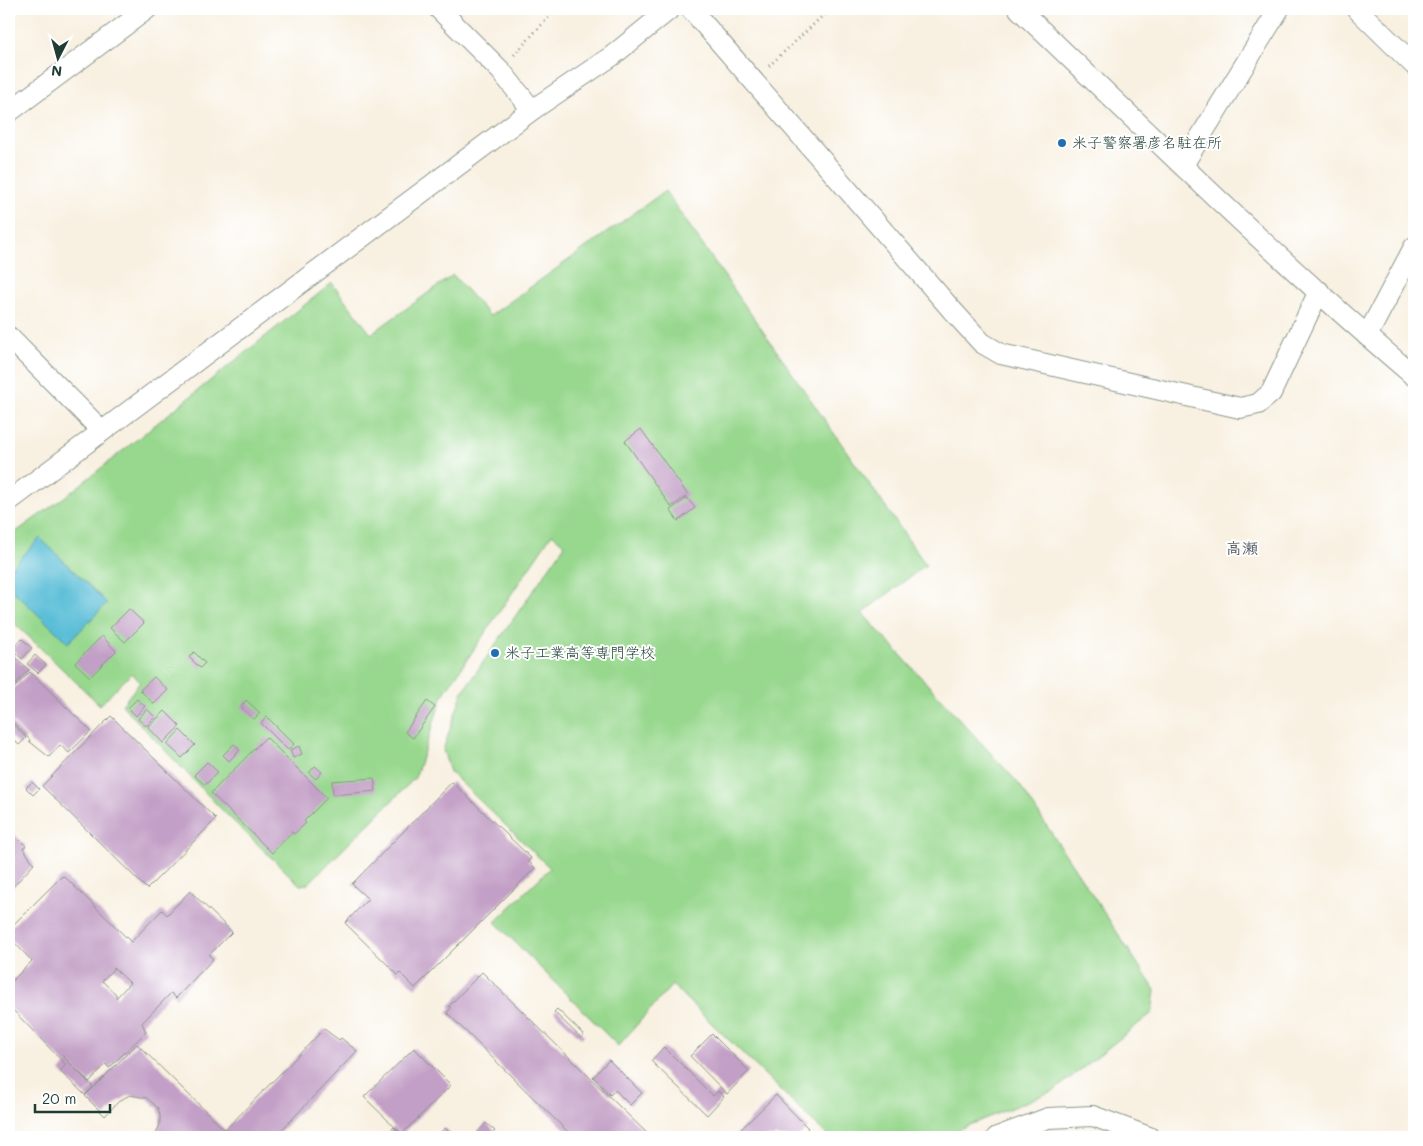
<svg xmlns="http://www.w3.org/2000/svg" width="1423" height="1146" font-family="Mali,'Klee One',sans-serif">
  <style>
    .green { fill: #98d88e; stroke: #5c8a61 }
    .water { fill: #59bdd7; stroke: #3c7d86 }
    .building { fill: #c29fc6; fill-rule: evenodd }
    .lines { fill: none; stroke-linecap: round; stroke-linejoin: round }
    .minor-casing { stroke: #8c968a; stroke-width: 22 }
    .path { stroke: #8c968a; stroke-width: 3; stroke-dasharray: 1 4; stroke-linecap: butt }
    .minor { stroke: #fff; stroke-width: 20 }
    .poi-dot { fill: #1f6fb2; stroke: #fff; stroke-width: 2 }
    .labels { text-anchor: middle; stroke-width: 4; stroke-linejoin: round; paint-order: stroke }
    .poi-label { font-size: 15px; fill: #1f3d34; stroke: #fff; text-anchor: start }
    .neighbourhood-label { font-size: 16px; font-weight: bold; fill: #585f67; stroke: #fff }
  </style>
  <rect width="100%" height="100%" fill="#fff"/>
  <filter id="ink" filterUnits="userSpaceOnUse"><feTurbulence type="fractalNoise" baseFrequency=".02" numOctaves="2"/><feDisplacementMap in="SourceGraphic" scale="10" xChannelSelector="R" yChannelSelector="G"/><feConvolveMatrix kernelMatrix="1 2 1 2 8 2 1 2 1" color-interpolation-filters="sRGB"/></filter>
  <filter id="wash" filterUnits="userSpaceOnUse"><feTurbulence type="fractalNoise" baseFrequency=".0096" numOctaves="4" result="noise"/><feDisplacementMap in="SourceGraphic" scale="20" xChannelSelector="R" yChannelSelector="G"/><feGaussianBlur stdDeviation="1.12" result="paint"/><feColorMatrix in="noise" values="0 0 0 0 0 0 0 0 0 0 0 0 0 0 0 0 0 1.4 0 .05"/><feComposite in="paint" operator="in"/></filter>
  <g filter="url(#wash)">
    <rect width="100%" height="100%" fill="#f8f0e0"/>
    <polygon class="green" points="665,191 926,565 862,613 1019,784 1155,990 1152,1013 1055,1090 940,1137 829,1137 672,985 618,1046 495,922 550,868 450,772 443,750 463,691 565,545 552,534 443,695 415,778 308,884 300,885 224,812 122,705 140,682 132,673 100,705 9,618 9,537 70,493 332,283 371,334 453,275 490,316"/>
    <polygon class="water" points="40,538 107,603 68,643 9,587 9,570"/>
    <g id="blocks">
      <g class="building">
        <polygon points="641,429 688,495 671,507 625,441"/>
        <polygon points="687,498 695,508 678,521 670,510"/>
        <polygon points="129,609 144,623 125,642 110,628"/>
        <polygon points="102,636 116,651 90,677 75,663"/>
        <polygon points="22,639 32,648 22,659 12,649"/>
        <polygon points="9,651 29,670 9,691"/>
        <polygon points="194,652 205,663 200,668 189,657"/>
        <polygon points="35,655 46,665 38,673 27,664"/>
        <polygon points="30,672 91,731 69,753 60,745 49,757 29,741 30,740 9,718 9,693"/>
        <polygon points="154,677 168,690 154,704 140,690"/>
        <polygon points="137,699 145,706 136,716 128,708"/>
        <polygon points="246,700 260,713 254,719 241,707"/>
        <polygon points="427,701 435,707 413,738 405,732"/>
        <polygon points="147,709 155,717 146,726 138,719"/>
        <polygon points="165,711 180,726 163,743 148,727"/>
        <polygon points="111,716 216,819 147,889 42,786"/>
        <polygon points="267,717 294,744 288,750 261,723"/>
        <polygon points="9,720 26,738 19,745 9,735"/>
        <polygon points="180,730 195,745 182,758 167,744"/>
        <polygon points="266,737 327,798 304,821 306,823 294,834 292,832 272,853 211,793"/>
        <polygon points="234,744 240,750 229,761 223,755"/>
        <polygon points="299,746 302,754 293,758 290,750"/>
        <polygon points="207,762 218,772 205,785 194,775"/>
        <polygon points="315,766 322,772 316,779 309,773"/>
        <polygon points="374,778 376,791 333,795 332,781"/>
        <polygon points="32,782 39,789 33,795 26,788"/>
        <polygon points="452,782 531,858 528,861 535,868 415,988 400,973 398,975 345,923 368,899 352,884"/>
        <polygon points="13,833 26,846 23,848 34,864 9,891 9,834 10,835"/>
        <path d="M64,876l67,66 31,-32 5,5 23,-24 42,41 -23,23 4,4 -37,39 -5,-5 -29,30 4,9 -37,36 -3,-4 -17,18 -28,-28 32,33 -8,8 -25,-24 6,-6 -57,-59v-22l23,-23 -23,-24v-8l52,-52zM114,968l16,15 -14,15v-4l-14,-13z"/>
        <polygon points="482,972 621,1108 651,1137 573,1137 447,1013 451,1008 449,1006"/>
        <polygon points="557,1009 584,1035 581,1038 554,1012"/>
        <polygon points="324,1029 339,1040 341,1038 357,1051 275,1137 155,1137 160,1124 160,1115 158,1108 147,1098 130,1095 124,1098 118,1102 105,1116 85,1096 137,1044 225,1130"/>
        <polygon points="712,1034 749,1071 727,1094 690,1056"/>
        <polygon points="664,1047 713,1096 718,1091 724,1097 707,1115 651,1061"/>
        <polygon points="414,1048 451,1085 402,1134 364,1097"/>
        <polygon points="609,1060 642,1093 630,1105 615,1090 610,1095 593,1077"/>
        <polygon points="776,1095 808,1128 799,1137 778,1137 776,1135 774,1137 733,1137"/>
        <polygon points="486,1123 495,1131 489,1137 480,1137 476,1134"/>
        <polygon points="394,1127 400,1133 396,1137 384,1137"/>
        <polygon points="445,1128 455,1137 435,1137"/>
      </g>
    </g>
  </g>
  <g filter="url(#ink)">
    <use href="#blocks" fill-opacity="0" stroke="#8c968a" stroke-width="1"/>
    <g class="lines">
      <defs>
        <g id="minor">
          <polyline points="691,9 951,309 982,343 1001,354 1240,408 1258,404 1271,393 1319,291"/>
          <path d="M1019,9c130,124 258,251 395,367"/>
          <polyline points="1357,9 1414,65"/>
          <polyline points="532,110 612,56 670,9"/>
          <polyline points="9,112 147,9"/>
          <polyline points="1183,165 1279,9"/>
          <polyline points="1367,336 1414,247"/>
          <polyline points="9,337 102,431"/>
          <polyline points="9,501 532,110 501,71 439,9"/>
          <polyline points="997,1137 1048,1118 1093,1116 1149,1137"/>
        </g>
      </defs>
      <use href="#minor" class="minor-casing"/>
      <g class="path">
        <polyline points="514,55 556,9"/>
        <polyline points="769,66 830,9"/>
      </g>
      <use href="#minor" class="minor"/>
    </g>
  </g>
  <g class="poi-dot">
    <circle cx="1062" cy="143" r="5"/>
    <circle cx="495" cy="653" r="5"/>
  </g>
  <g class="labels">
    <g class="poi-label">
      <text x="1072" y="148">米子警察署彦名駐在所</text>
      <text x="505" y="658">米子工業高等専門学校</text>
    </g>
    <g class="neighbourhood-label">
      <text x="1242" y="554">高瀬</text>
    </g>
  </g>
  <rect width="1423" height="1146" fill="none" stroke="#fff" stroke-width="30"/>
  <g transform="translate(58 58) rotate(186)" stroke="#ffffff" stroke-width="4" paint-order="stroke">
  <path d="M0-4L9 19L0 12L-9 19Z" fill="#1f3d34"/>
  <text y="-8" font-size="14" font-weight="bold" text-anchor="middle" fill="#1f3d34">N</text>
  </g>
  <path d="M35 1104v8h75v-8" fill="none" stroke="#1f3d34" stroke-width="2.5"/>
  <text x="42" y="1104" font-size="15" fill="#1f3d34" stroke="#ffffff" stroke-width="4" paint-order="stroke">20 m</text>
</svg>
